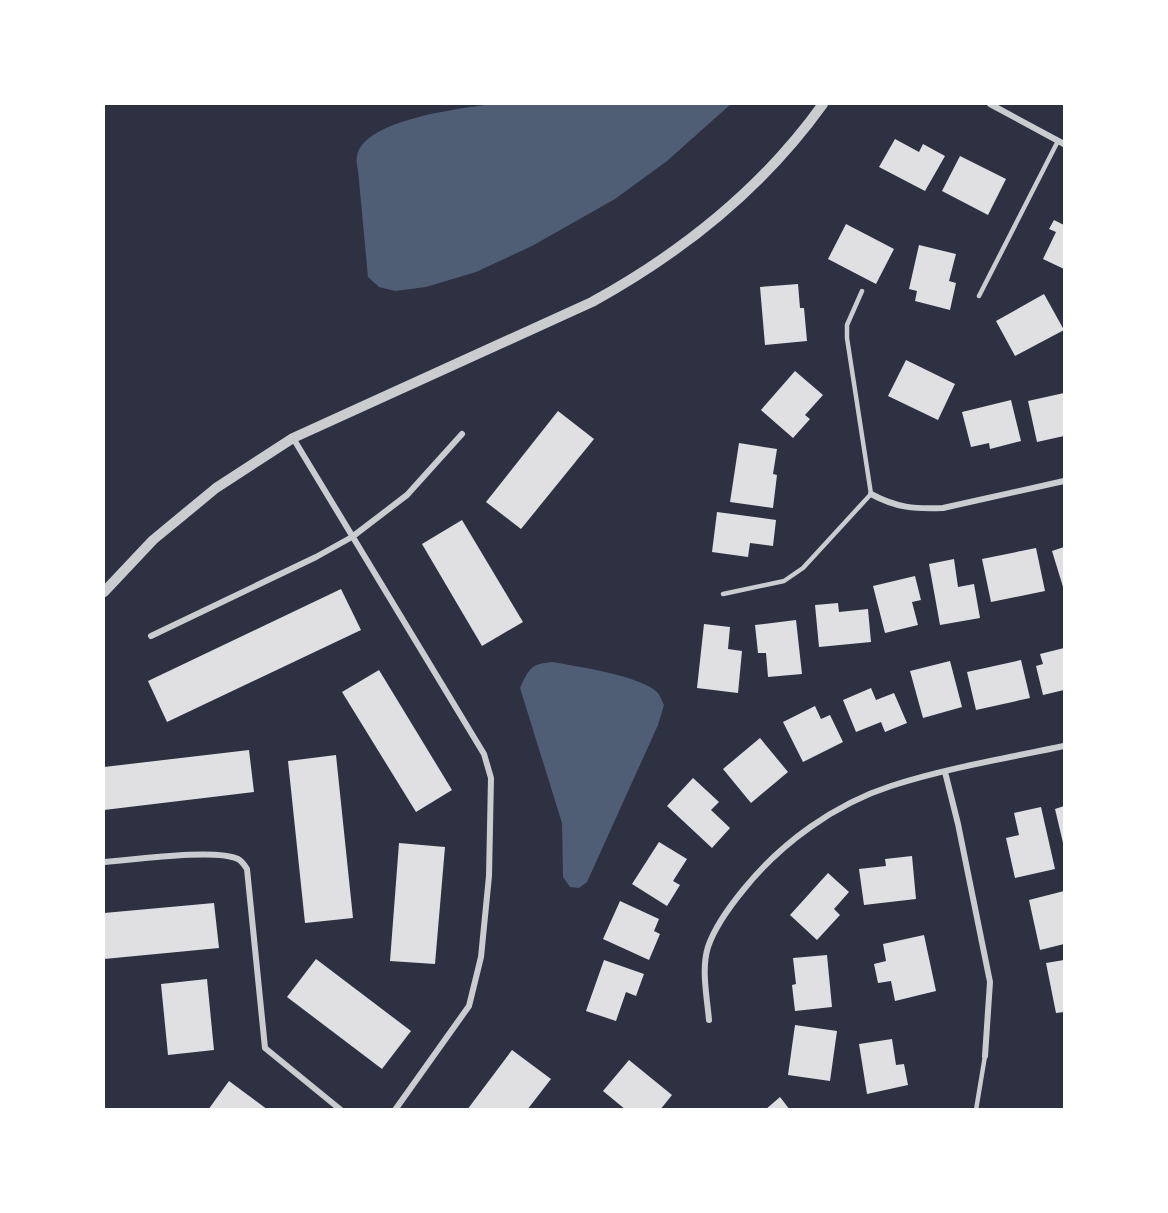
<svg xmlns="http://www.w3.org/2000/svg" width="1168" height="1213" font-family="Karla,sans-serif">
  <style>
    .water { fill: #4f5d75 }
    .building { fill: #e0e0e3 }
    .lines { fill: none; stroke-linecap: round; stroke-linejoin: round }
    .service { stroke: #caccd0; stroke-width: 4.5 }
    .minor { stroke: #caccd0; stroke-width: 6 }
    .tertiary { stroke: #caccd0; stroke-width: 10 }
  </style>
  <rect width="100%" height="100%" fill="#2d3142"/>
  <g class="water">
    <path d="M493,104h238l-64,57 -52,38 -83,47 -56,26 -50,15 -31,4 -16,-4 -11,-10 -10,-107c-1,-4 -2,-10 -1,-14 7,-37 106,-48 136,-52z"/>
    <path d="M552,662c24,4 89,14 105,30 3,3 5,9 7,13l-6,20 -71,157 -8,6 -9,-1 -7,-10 -1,-54 -42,-135c9,-19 10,-24 32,-26z"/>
  </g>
  <g class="building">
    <polygon points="895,139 919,152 923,144 945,156 925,191 879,167"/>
    <polygon points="960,156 1006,179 988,215 942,191"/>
    <polygon points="1054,220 1064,225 1064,269 1043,259 1056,232 1049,229"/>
    <polygon points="846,224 894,249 876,284 828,259"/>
    <polygon points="919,245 956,254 949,281 956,283 950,310 915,301 917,291 909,289"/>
    <polygon points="798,284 800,308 804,308 807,341 765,345 760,287"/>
    <polygon points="1044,294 1064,330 1015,356 996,321"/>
    <polygon points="906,360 955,384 938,420 888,396"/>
    <polygon points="795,371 823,395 805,415 810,419 793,438 761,410"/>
    <polygon points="1064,393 1064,436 1037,442 1028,401"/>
    <polygon points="1011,400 1021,441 990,449 989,443 971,447 962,412"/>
    <polygon points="558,411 594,439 521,529 486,502"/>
    <polygon points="739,443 777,449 773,474 777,475 773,508 730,502"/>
    <polygon points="717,512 776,520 773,546 750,543 748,557 712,552"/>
    <polygon points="462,520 523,622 482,646 422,544"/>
    <polygon points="1064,547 1064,590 1052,551"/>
    <polygon points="1036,548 1045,591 991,602 982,559"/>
    <polygon points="954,559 958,587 974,584 980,618 940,625 929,564"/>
    <polygon points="915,576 921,600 912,602 918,625 885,633 873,586"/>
    <polygon points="341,589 361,630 167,722 148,681"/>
    <polygon points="838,603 839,612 868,609 871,642 819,647 815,605"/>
    <polygon points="796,620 802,674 768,677 766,653 758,653 755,625"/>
    <polygon points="704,624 730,627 728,649 742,651 738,693 697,688"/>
    <polygon points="1064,648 1064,690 1043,695 1036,666 1043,664 1040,654"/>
    <polygon points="1021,660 1030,698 976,710 967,672"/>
    <polygon points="950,661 962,707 923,718 910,671"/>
    <polygon points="379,670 452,790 416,812 342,692"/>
    <polygon points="871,688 876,700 894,693 907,723 885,732 881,722 856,732 843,700"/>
    <polygon points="815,706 821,719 830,715 843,742 803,762 783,722"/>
    <polygon points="760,738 788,772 751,803 723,769"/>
    <polygon points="249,750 254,792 104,810 104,767"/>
    <polygon points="336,755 353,918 305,923 288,761"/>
    <polygon points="693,778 719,802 711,810 730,828 712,848 667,806"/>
    <polygon points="1064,806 1064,847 1055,809"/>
    <polygon points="1041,807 1055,869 1015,878 1006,838 1019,835 1014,813"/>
    <polygon points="659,842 687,859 673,881 680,885 667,906 632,884"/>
    <polygon points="399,843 445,847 435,964 390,961"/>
    <polygon points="912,856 916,899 864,905 859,869 886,866 885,859"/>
    <polygon points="828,873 849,892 834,909 840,915 817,940 790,915"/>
    <polygon points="1064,891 1064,944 1040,950 1029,900"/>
    <polygon points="620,901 659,919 654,931 660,934 649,960 603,939"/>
    <polygon points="214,903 219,948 104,959 104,913"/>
    <polygon points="924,935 936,991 895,1001 891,981 878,983 874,964 886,961 883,944"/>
    <polygon points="827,955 832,1007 795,1011 792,985 796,984 793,958"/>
    <polygon points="316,959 411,1031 382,1069 287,997"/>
    <polygon points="604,960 644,974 636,996 626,992 616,1021 586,1011"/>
    <polygon points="1064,960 1064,1012 1056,1013 1046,963"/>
    <polygon points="207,979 214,1050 168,1055 161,984"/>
    <polygon points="795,1025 837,1031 830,1081 788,1075"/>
    <polygon points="892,1039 896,1065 904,1064 908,1085 867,1094 859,1044"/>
    <polygon points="512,1050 551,1079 527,1110 467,1110"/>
    <polygon points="629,1060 672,1095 660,1110 626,1110 603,1091"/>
    <polygon points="229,1081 268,1110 208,1110"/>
    <polygon points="780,1097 790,1110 765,1110"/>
  </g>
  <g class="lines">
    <g class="service">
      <polyline points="979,296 1058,141"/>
      <polyline points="723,594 784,581 803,568 871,494 847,338 847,325 862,291"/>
      <polyline points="976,1110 985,1056"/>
    </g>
    <g class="minor">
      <polyline points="990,104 1064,144"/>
      <polyline points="293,438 484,754 491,778 489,876 481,957 469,1006 395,1110"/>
      <path d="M871,494c26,14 43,15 72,14l121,-27"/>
      <polyline points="151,636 316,557 352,537 407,495 462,434"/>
      <polyline points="945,772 958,824 990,982 985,1056"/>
      <path d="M104,862c27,-2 112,-14 134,-3 4,2 7,7 9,10l18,179 76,62"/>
      <path d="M709,1020c-2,-23 -8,-51 -1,-73 7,-21 22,-41 36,-58 37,-46 91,-85 147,-103 56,-18 116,-28 173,-40"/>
    </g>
    <path class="tertiary" d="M104,592l49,-52 63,-52 77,-50 299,-136c91,-50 170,-113 231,-198"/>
  </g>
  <rect width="1168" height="1213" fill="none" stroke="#ffffff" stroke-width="210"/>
</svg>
